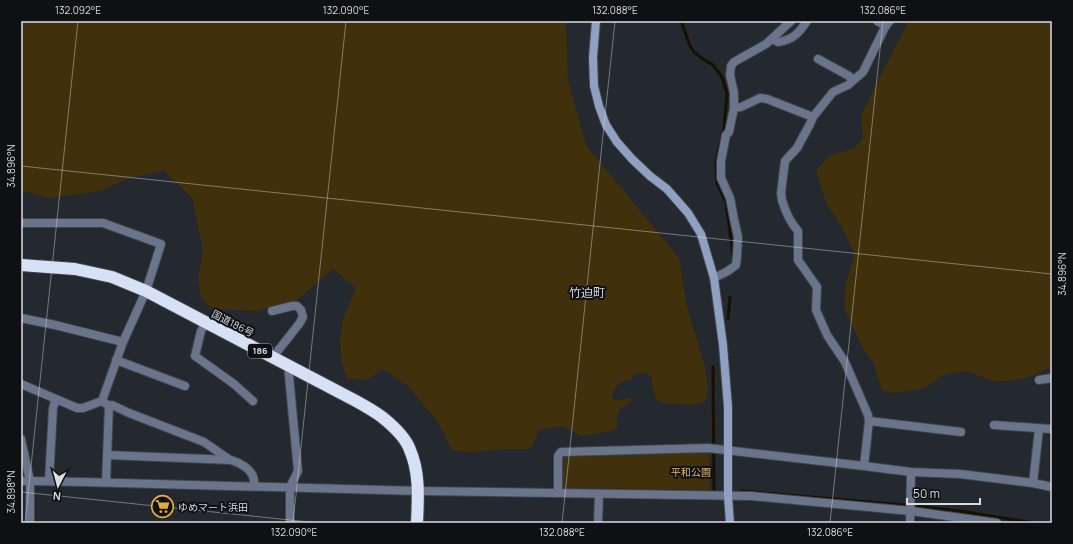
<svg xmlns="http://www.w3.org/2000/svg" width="1073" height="544" font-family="Manrope,'Noto Sans JP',sans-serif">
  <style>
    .green { fill: #40300b }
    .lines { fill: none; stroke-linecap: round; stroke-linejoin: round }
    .stream { stroke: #171002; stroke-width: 3 }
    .street-casing { stroke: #41454b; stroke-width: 10 }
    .secondary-casing { stroke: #41454b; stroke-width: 10 }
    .highway-casing { stroke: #41454b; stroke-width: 14 }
    .street { stroke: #6a748a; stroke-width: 8 }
    .secondary { stroke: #90a0c2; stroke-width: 8 }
    .highway { stroke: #d7e1f6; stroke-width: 12 }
    .ticks { fill: none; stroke: #d9dce1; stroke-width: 1; stroke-opacity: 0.45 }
    .labels { text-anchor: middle; stroke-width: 4; stroke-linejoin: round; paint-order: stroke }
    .shield { fill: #0f1014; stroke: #9c9fa4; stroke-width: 1 }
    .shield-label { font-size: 9px; font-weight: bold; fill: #d9dce1 }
    .street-label { font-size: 10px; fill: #d9dce1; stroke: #0f1014 }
    .park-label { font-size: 10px; fill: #e2bc6b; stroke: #0f1014 }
    .poi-label { font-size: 10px; fill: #d9dce1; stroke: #0f1014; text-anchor: start }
    .quarter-label { font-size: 12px; fill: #d9dce1; stroke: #0f1014 }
    .neatline { fill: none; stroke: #d9dce1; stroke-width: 1.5 }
    .ticks-label { font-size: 10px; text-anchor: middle; fill: #d9dce1 }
  </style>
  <rect width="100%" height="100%" fill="#24282f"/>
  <g class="green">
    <path d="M21,21h545l2,59 18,65 93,113 8,49 18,59 3,23 -3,12 -11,4 -10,-1h-18l-9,-4 -5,-13v-10c-5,-4 -12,-6 -18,-2 -4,2 1,2 -4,5 -2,1 -4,0 -6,1 -7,3 -12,10 -12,17l2,2 12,-1 3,-1 4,2c-5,4 -14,8 -16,15 -1,5 1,9 0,13l-6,3 -30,5 -18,-10 -24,4 -8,19h-24l-37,3 -18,-2 -14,-28 -29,-35 -26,-18 -7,5 -10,6 -19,-1 -6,-20 -1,-18 3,-23 13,-30 -23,-19 -38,33 -40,9 -42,-2 -12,-10 -3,-23 5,-24 -11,-54 -28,-27 -35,7 -28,13 -54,7 -26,-8z"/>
    <polygon points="909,21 1052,21 1052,366 1042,372 1026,378 1009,381 993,381 966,371 943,375 931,384 925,388 893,393 882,390 873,362 862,347 844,308 846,282 855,255 843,229 826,203 816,170 829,156 855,148 863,137 861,116 874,88"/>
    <polygon points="709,452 710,490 564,488 561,485 561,458 564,455"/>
  </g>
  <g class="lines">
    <g class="stream">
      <polyline points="681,21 690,46 694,52 703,59 713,65 722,77 727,93 724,129 722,136"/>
      <polyline points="720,143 716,163 717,183 726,202 733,255"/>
      <polyline points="728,319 730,297"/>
      <polyline points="713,367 714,492"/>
      <polyline points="742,491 915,506 960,511 1034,523"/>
    </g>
    <defs>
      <g id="street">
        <polyline points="877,21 886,26"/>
        <polyline points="890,21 886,25 863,72 848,85 833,92 813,117 810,124 797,148 785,161 781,193 782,200 785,209 789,218 794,226 798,231 798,260 817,287 816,310 827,335 845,362 868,415 869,421 864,466 911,472 960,474 1033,483 1052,487"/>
        <path d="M772,39l6,3c15,-2 21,-9 29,-21"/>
        <polyline points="818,59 849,76 853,80"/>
        <polyline points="734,108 741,107 760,98 767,99 813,117"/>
        <polyline points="21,223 103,223 161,244 146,291 123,342 102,401 83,408 77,408 21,384"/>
        <polyline points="714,278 728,271 736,265 737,256 738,237 734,219 730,198 721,178 721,161 726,135 729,132 734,108 734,93 730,75 731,66 734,62 766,44 791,21"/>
        <polyline points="272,311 292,306 297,306 301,310 303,317 299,324 273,357"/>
        <polyline points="21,318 55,325 123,342"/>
        <polyline points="206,323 201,331 195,356 234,384 253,401"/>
        <polyline points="116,360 185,386"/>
        <polyline points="288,365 298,471 290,487 290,523"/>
        <polyline points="1039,380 1052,378"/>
        <polyline points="105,403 109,406 106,482"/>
        <polyline points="109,406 112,405 129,413 204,442 230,460"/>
        <polyline points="869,421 961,432"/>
        <polyline points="994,425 1051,429"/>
        <polyline points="21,439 30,481 30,523"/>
        <path d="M107,455l124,5c12,4 25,11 23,26"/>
        <polyline points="21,481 30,481 83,482 419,491 751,496 911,511 997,523"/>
        <polyline points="49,481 53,408 56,399"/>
        <polyline points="1033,483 1039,429"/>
        <polyline points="558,493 558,456 561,452 708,448 864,466"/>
        <polyline points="598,523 599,494"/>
        <polyline points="910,523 911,472"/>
      </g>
      <polyline id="secondary" points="596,21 593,57 594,86 599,106 606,125 617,142 632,159 650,176 667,189 688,213 701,234 714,278 723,345 728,407 728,496 730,523"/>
      <path id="highway" d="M21,265l54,4 37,8 34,14 210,110c9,5 18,10 26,16 10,8 24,21 28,33 10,23 8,49 7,73"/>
    </defs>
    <use href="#street" class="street-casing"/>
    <use href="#secondary" class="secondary-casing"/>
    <use href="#highway" class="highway-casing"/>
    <use href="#street" class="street"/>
    <use href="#secondary" class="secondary"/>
    <use href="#highway" class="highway"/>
  </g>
  <path class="ticks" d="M21,166l1031,108M21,492l298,31M25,523l53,-502M293,523l53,-502M562,523l53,-502M830,523l53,-502"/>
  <defs>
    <symbol id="supermarket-ring" viewBox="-11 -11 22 22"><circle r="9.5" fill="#0f1014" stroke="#e2af34" stroke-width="1.5"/><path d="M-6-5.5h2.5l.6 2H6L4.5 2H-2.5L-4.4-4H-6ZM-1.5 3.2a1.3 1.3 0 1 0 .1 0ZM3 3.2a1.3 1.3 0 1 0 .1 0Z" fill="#e2af34"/></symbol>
  </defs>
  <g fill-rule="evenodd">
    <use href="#supermarket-ring" x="150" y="494" width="25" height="25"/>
  </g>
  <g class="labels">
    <rect class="shield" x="248" y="344" width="24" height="14" rx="3"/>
    <g class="shield-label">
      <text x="260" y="354">186</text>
    </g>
    <g class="street-label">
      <text transform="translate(233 323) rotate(27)" y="4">国道186号</text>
    </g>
    <g class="park-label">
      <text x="691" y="476">平和公園</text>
    </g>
    <g class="poi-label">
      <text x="178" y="511">ゆめマート浜田</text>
    </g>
    <g class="quarter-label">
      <text x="587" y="297">竹迫町</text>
    </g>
  </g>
  <rect width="1073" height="544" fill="none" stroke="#0f1014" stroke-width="44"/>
  <g transform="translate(58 486) rotate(186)" stroke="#0f1014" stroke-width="3" paint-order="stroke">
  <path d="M0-3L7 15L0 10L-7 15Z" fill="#d9dce1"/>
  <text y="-6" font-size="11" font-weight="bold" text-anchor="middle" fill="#d9dce1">N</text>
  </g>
  <path d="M907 498v6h73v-6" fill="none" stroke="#d9dce1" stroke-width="2"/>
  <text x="913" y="498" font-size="12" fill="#d9dce1" stroke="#0f1014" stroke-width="3" paint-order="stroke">50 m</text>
  <rect x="22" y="22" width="1029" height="500" class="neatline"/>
  <g class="ticks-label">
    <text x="78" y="14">132.092°E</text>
    <text x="346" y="14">132.090°E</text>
    <text x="615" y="14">132.088°E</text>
    <text x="883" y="14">132.086°E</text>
    <text transform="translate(11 166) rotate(-90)" y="4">34.896°N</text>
    <text transform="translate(1062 274) rotate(-90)" y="4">34.896°N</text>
    <text transform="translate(11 492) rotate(-90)" y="4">34.898°N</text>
    <text x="294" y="536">132.090°E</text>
    <text x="562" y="536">132.088°E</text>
    <text x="830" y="536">132.086°E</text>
  </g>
</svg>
